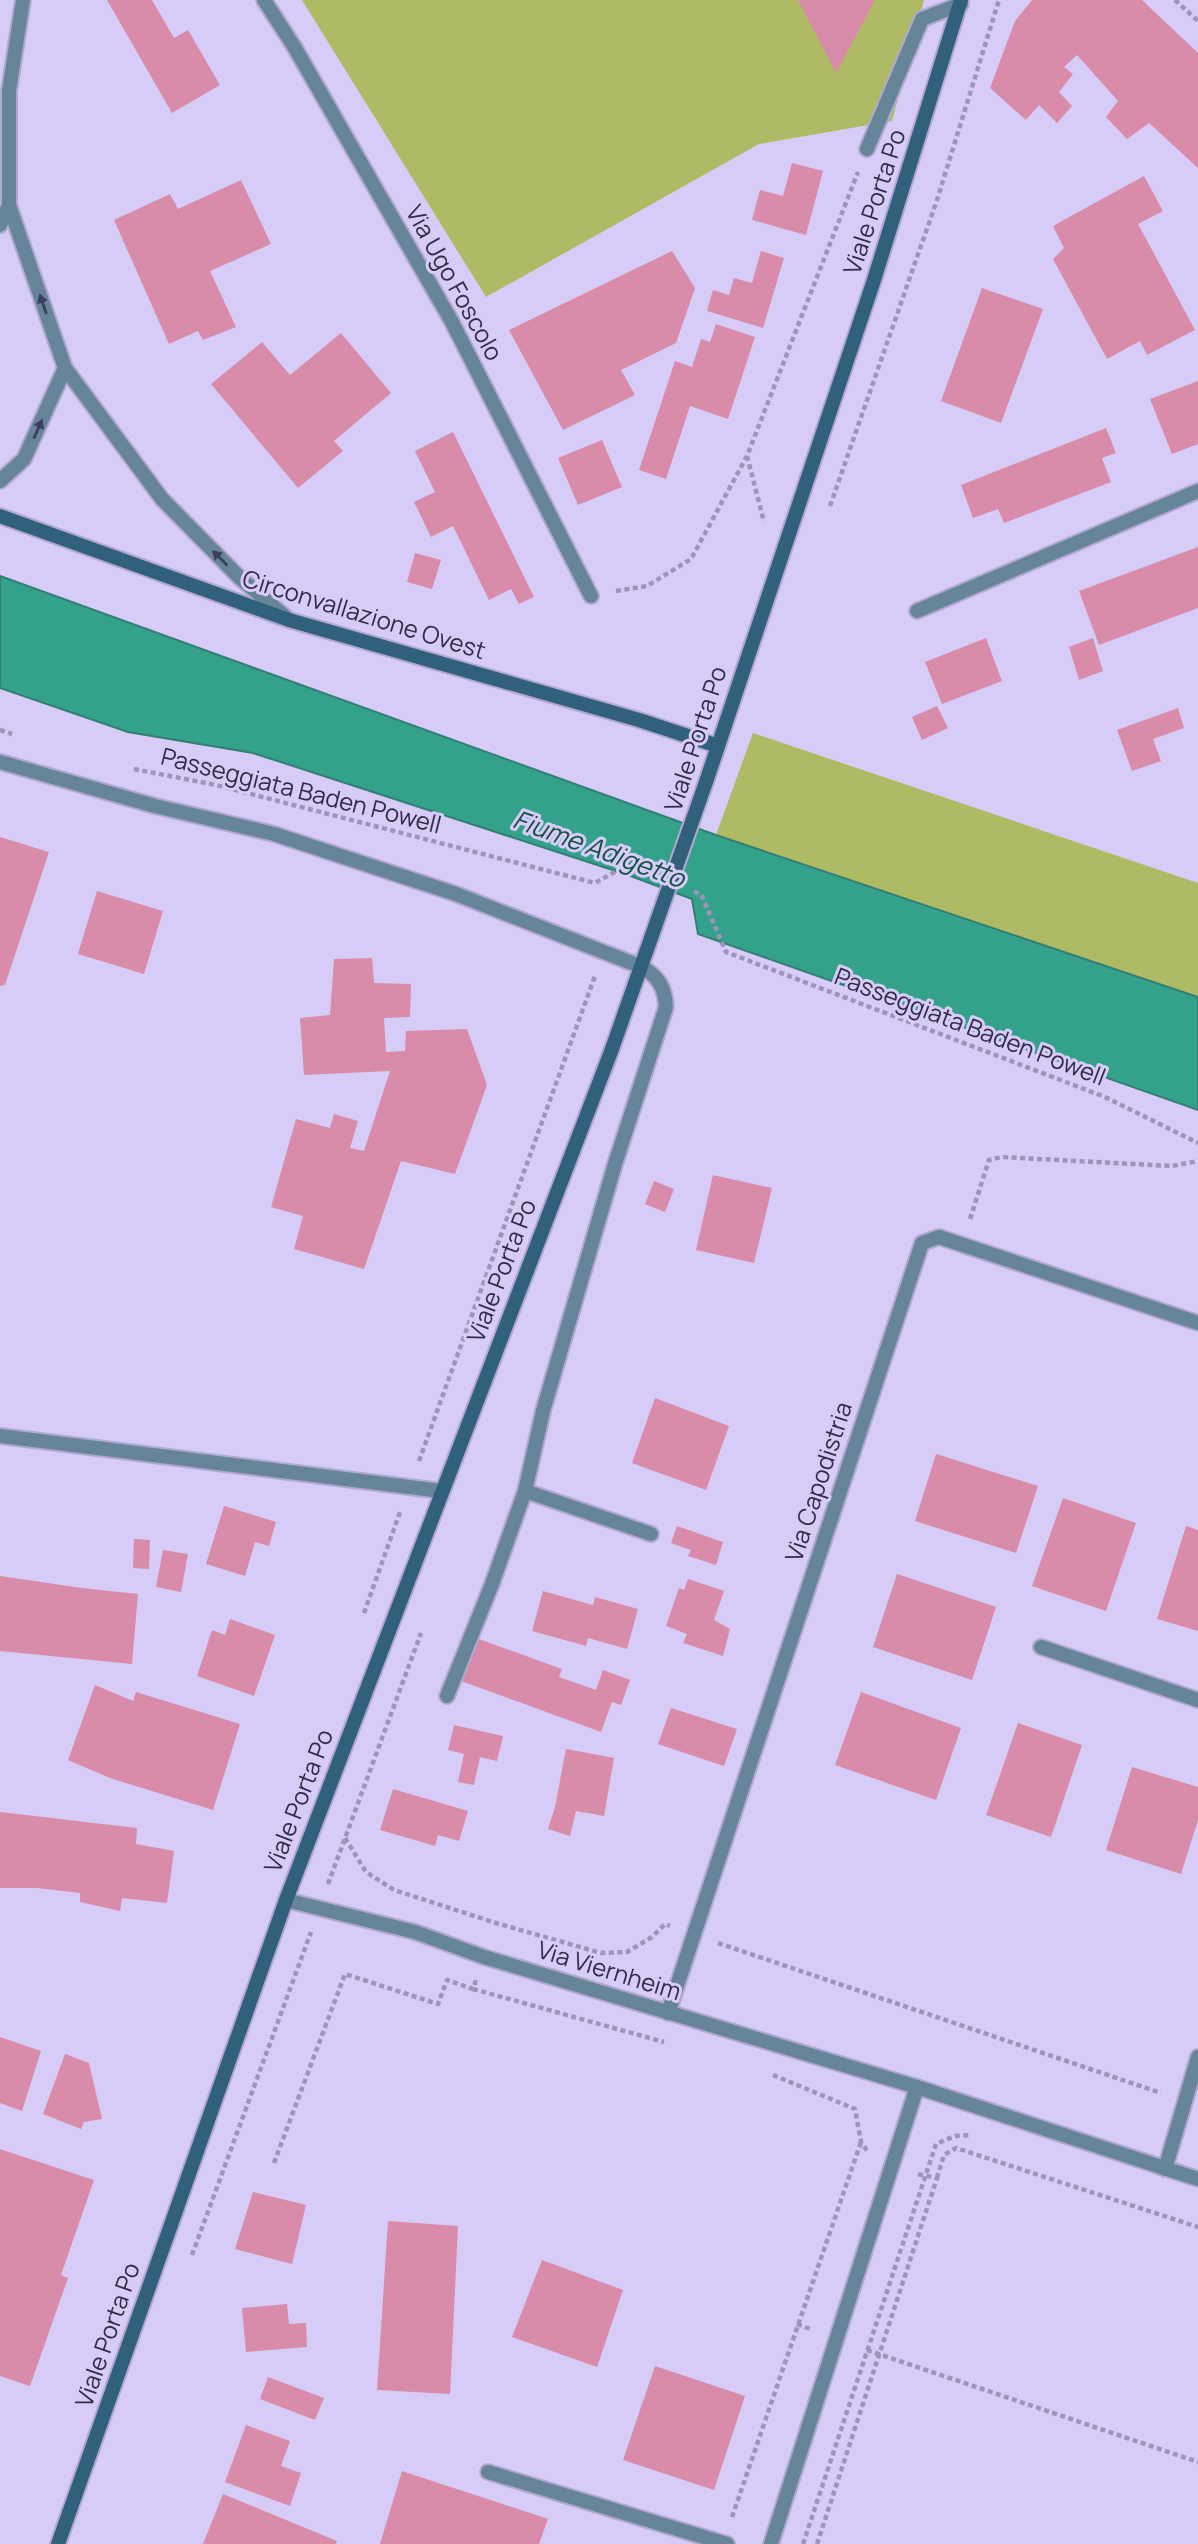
<svg xmlns="http://www.w3.org/2000/svg" width="1198" height="2544" font-family="Manrope,sans-serif">
  <style>
    .green { fill: #afbb64 }
    .water { fill: #34a18a; stroke: #347e76; stroke-width: 2 }
    .building { fill: #d98ca9 }
    .lines { fill: none; stroke-linecap: round; stroke-linejoin: round }
    .lane-casing { stroke: #b2a9d0; stroke-width: 18 }
    .street-casing { stroke: #b2a9d0; stroke-width: 18 }
    .secondary-casing { stroke: #b2a9d0; stroke-width: 18 }
    .path { stroke: #9d94ba; stroke-width: 4.5; stroke-dasharray: 5 3.5; stroke-linecap: butt }
    .lane { stroke: #678598; stroke-width: 14 }
    .street { stroke: #678598; stroke-width: 14 }
    .secondary { stroke: #30607b; stroke-width: 14 }
    .secondary-bridge-casing { stroke: #b2a9d0; stroke-width: 18; stroke-linecap: butt }
    .secondary-bridge { stroke: #30607b; stroke-width: 14 }
    .oneway { fill: #3d3e58 }
    .labels { text-anchor: middle; stroke-width: 6; stroke-linejoin: round; paint-order: stroke }
    .street-label { font-size: 24px; fill: #332c48; stroke: #d6ccf7 }
    .water-label { font-size: 26px; font-style: italic; fill: #165144; stroke: #d6ccf7 }
  </style>
  <rect width="100%" height="100%" fill="#d6ccf7"/>
  <g class="green">
    <polygon points="302,0 924,0 892,121 759,144 486,297"/>
    <polygon points="753,733 1198,883 1198,997 716,835"/>
  </g>
  <polygon class="water" points="0,576 716,835 1198,997 1198,1110 698,934 692,899 628,875 253,753 128,732 0,688"/>
  <g class="building">
    <polygon points="107,0 152,0 174,38 188,30 220,85 172,113"/>
    <polygon points="798,0 875,0 836,73"/>
    <polygon points="1032,0 1142,0 1198,53 1198,168 1149,123 1127,139 1106,117 1118,101 1077,55 1064,67 1073,74 1059,92 1072,106 1057,123 1039,105 1026,120 990,88 1015,21"/>
    <polygon points="792,163 823,171 806,235 752,220 760,190 783,196"/>
    <polygon points="1144,176 1163,211 1138,224 1195,330 1147,355 1140,341 1107,359 1053,259 1064,248 1053,226"/>
    <polygon points="241,180 271,244 210,271 236,327 203,340 198,331 169,344 114,220 170,194 178,209"/>
    <polygon points="672,251 695,288 676,343 621,370 635,395 563,430 509,330"/>
    <polygon points="761,251 784,258 763,328 707,311 713,290 729,295 734,278 752,283"/>
    <polygon points="982,288 1043,309 1001,423 941,401"/>
    <polygon points="716,324 755,337 728,419 690,406 666,479 639,470 675,361 692,367 701,339 710,342"/>
    <polygon points="341,333 391,393 334,441 343,451 298,488 211,384 262,342 290,375"/>
    <polygon points="1198,381 1198,444 1172,454 1150,399"/>
    <polygon points="1106,428 1116,453 1102,458 1111,482 1004,523 998,509 973,518 961,485"/>
    <polygon points="453,432 534,597 519,604 511,589 489,600 453,526 431,537 414,502 435,492 415,451"/>
    <polygon points="602,440 622,487 578,505 558,458"/>
    <polygon points="1198,547 1198,608 1099,645 1079,591"/>
    <polygon points="415,553 441,560 432,589 407,582"/>
    <polygon points="986,638 1002,681 942,704 925,662"/>
    <polygon points="1093,638 1103,671 1079,680 1069,647"/>
    <polygon points="937,706 948,728 922,740 912,717"/>
    <polygon points="1178,708 1184,728 1153,739 1161,761 1132,771 1117,730"/>
    <polygon points="0,837 49,852 5,985 0,986"/>
    <polygon points="97,891 163,911 144,974 78,954"/>
    <polygon points="372,958 374,983 411,984 410,1017 384,1018 386,1052 405,1051 406,1031 467,1029 487,1085 455,1174 401,1161 364,1269 294,1249 303,1216 271,1207 296,1119 330,1128 334,1114 358,1121 350,1148 364,1151 390,1071 304,1075 300,1018 330,1015 334,959"/>
    <polygon points="713,1175 772,1188 754,1263 696,1250"/>
    <polygon points="654,1181 674,1189 665,1212 645,1204"/>
    <polygon points="655,1398 729,1426 706,1490 632,1463"/>
    <polygon points="936,1454 1038,1486 1016,1553 915,1521"/>
    <polygon points="1063,1498 1136,1523 1106,1611 1032,1586"/>
    <polygon points="224,1506 276,1522 269,1546 255,1542 245,1576 206,1564"/>
    <polygon points="677,1526 723,1542 716,1565 688,1556 691,1550 671,1543"/>
    <polygon points="1186,1526 1198,1530 1198,1631 1157,1619"/>
    <polygon points="134,1539 150,1540 149,1569 133,1568"/>
    <polygon points="163,1550 188,1554 181,1592 156,1587"/>
    <polygon points="897,1574 996,1607 972,1680 873,1647"/>
    <polygon points="0,1576 82,1588 138,1594 132,1664 0,1651"/>
    <polygon points="688,1579 724,1591 714,1620 730,1629 723,1656 683,1643 687,1634 666,1626 679,1588 684,1590"/>
    <polygon points="543,1591 593,1605 595,1597 638,1609 627,1649 588,1638 586,1646 532,1631"/>
    <polygon points="230,1619 275,1635 254,1696 197,1676 212,1630 225,1635"/>
    <polygon points="476,1638 562,1669 559,1677 596,1690 603,1670 630,1680 621,1705 612,1702 601,1732 461,1681"/>
    <polygon points="95,1685 133,1701 136,1692 240,1724 213,1810 110,1778 68,1760"/>
    <polygon points="861,1692 961,1728 936,1800 835,1765"/>
    <polygon points="671,1708 737,1729 724,1766 658,1744"/>
    <polygon points="1018,1723 1082,1745 1051,1837 986,1815"/>
    <polygon points="454,1725 503,1736 497,1761 480,1757 474,1785 458,1782 464,1754 448,1750"/>
    <polygon points="566,1749 614,1758 604,1816 576,1811 570,1836 548,1829 555,1807"/>
    <polygon points="1132,1767 1198,1787 1198,1820 1181,1874 1106,1850"/>
    <polygon points="393,1789 468,1811 459,1841 438,1835 435,1846 380,1830"/>
    <polygon points="0,1812 137,1828 136,1844 174,1851 167,1903 122,1898 120,1911 80,1902 80,1893 37,1888 0,1888"/>
    <polygon points="0,2037 41,2051 22,2111 0,2103"/>
    <polygon points="65,2054 89,2063 102,2119 84,2122 81,2129 43,2114"/>
    <polygon points="0,2149 94,2180 61,2275 68,2278 30,2386 0,2376"/>
    <polygon points="253,2192 306,2205 292,2264 235,2249"/>
    <polygon points="388,2221 458,2226 450,2394 377,2390"/>
    <polygon points="542,2260 623,2290 597,2367 512,2337"/>
    <polygon points="287,2304 289,2324 306,2323 307,2347 246,2352 242,2308"/>
    <polygon points="655,2366 745,2396 714,2490 623,2460"/>
    <polygon points="268,2377 324,2398 315,2420 260,2399"/>
    <polygon points="246,2425 290,2441 281,2466 301,2473 290,2506 225,2482"/>
    <polygon points="402,2471 548,2519 539,2544 380,2544"/>
    <polygon points="223,2494 337,2541 336,2544 203,2544"/>
  </g>
  <g class="lines">
    <defs>
      <g id="lane">
        <polyline points="867,149 922,19 961,4"/>
        <polyline points="0,1436 441,1491"/>
        <polyline points="1041,1647 1198,1700"/>
        <polyline points="488,2472 727,2544"/>
      </g>
      <g id="street">
        <polyline points="23,0 9,91 9,205 65,368 162,499 240,578 288,619"/>
        <polyline points="264,0 295,48 452,322 591,596"/>
        <polyline points="0,225 9,205"/>
        <polyline points="0,481 24,459 65,368"/>
        <polyline points="917,611 1198,491"/>
        <path d="M0,762l155,44 119,28 182,60 186,73c17,10 23,21 24,40l-51,157 -72,247 -18,80 -33,93 -45,112"/>
        <polyline points="525,1491 651,1534"/>
        <polyline points="286,1900 415,1932 484,1957 917,2087 1198,2179"/>
        <polyline points="668,2013 922,1243 939,1237 1198,1323"/>
        <polyline points="1165,2169 1198,2057"/>
        <polyline points="771,2544 917,2087"/>
      </g>
      <g id="secondary">
        <polyline points="0,516 289,620 639,720 718,746"/>
        <polyline points="706,782 874,280 961,0"/>
        <polyline points="58,2544 286,1900 612,1049 651,938"/>
      </g>
    </defs>
    <use href="#lane" class="lane-casing"/>
    <use href="#street" class="street-casing"/>
    <use href="#secondary" class="secondary-casing"/>
    <g class="path">
      <polyline points="1175,0 1198,21"/>
      <polyline points="747,456 764,522"/>
      <polyline points="830,506 937,200 999,0"/>
      <polyline points="616,591 647,586 691,559 747,456 858,172"/>
      <polyline points="0,730 12,734"/>
      <polyline points="134,769 216,785 595,883 622,868 646,876"/>
      <polyline points="694,892 701,894 726,952 1105,1097 1198,1143"/>
      <polyline points="970,1219 989,1160 1001,1157 1172,1166 1198,1161"/>
      <polyline points="419,1461 595,976"/>
      <polyline points="364,1613 400,1512"/>
      <polyline points="345,1838 366,1872 394,1890 496,1923 601,1953 627,1952 652,1937 665,1924 670,1926"/>
      <polyline points="328,1884 421,1633"/>
      <polyline points="718,1943 1161,2093"/>
      <polyline points="473,1989 664,2042"/>
      <polyline points="773,2075 855,2109 861,2142 868,2152"/>
      <polyline points="274,2163 345,1974 438,2004 447,1980 473,1989 476,1980"/>
      <polyline points="937,2178 944,2155 956,2148 1198,2227"/>
      <polyline points="192,2255 311,1932"/>
      <polyline points="797,2324 813,2330"/>
      <polyline points="867,2350 1198,2462"/>
      <polyline points="732,2517 861,2142"/>
      <polyline points="803,2544 936,2144 955,2136 971,2135"/>
      <polyline points="817,2544 937,2178 917,2174"/>
    </g>
    <use href="#lane" class="lane"/>
    <use href="#street" class="street"/>
    <use href="#secondary" class="secondary"/>
    <defs>
      <polyline id="secondary-bridge" points="651,938 706,782"/>
    </defs>
    <use href="#secondary-bridge" class="secondary-bridge-casing"/>
    <use href="#secondary-bridge" class="secondary-bridge"/>
  </g>
  <defs><path id="oneway-solid" d="M-6-.8H1V-3.2L6.5 0L1 3.2V.8H-6Z" transform="scale(1.75)"/></defs>
  <g class="oneway">
    <use href="#oneway-solid" transform="translate(43 304) rotate(-109)"/>
    <use href="#oneway-solid" transform="translate(38 429) rotate(-66)"/>
    <use href="#oneway-solid" transform="translate(220 558) rotate(-135)"/>
  </g>
  <g class="labels">
    <g class="street-label">
      <text transform="translate(875 202) rotate(-72)" y="8">Viale Porta Po</text>
      <text transform="translate(454 283) rotate(61)" y="8">Via Ugo Foscolo</text>
      <text transform="translate(364 615) rotate(17)" y="8">Circonvallazione Ovest</text>
      <text transform="translate(696 739) rotate(-72)" y="8">Viale Porta Po</text>
      <text transform="translate(301 791) rotate(14)" y="8">Passeggiata Baden Powell</text>
      <text transform="translate(970 1027) rotate(21)" y="8">Passeggiata Baden Powell</text>
      <text transform="translate(502 1271) rotate(-69)" y="8">Viale Porta Po</text>
      <text transform="translate(819 1482) rotate(-72)" y="8">Via Capodistria</text>
      <text transform="translate(299 1801) rotate(-69)" y="8">Viale Porta Po</text>
      <text transform="translate(609 1971) rotate(17)" y="8">Via Viernheim</text>
      <text transform="translate(108 2335) rotate(-71)" y="8">Viale Porta Po</text>
    </g>
    <g class="water-label">
      <text transform="translate(599 849) rotate(20)" y="9">Fiume Adigetto</text>
    </g>
  </g>
</svg>
